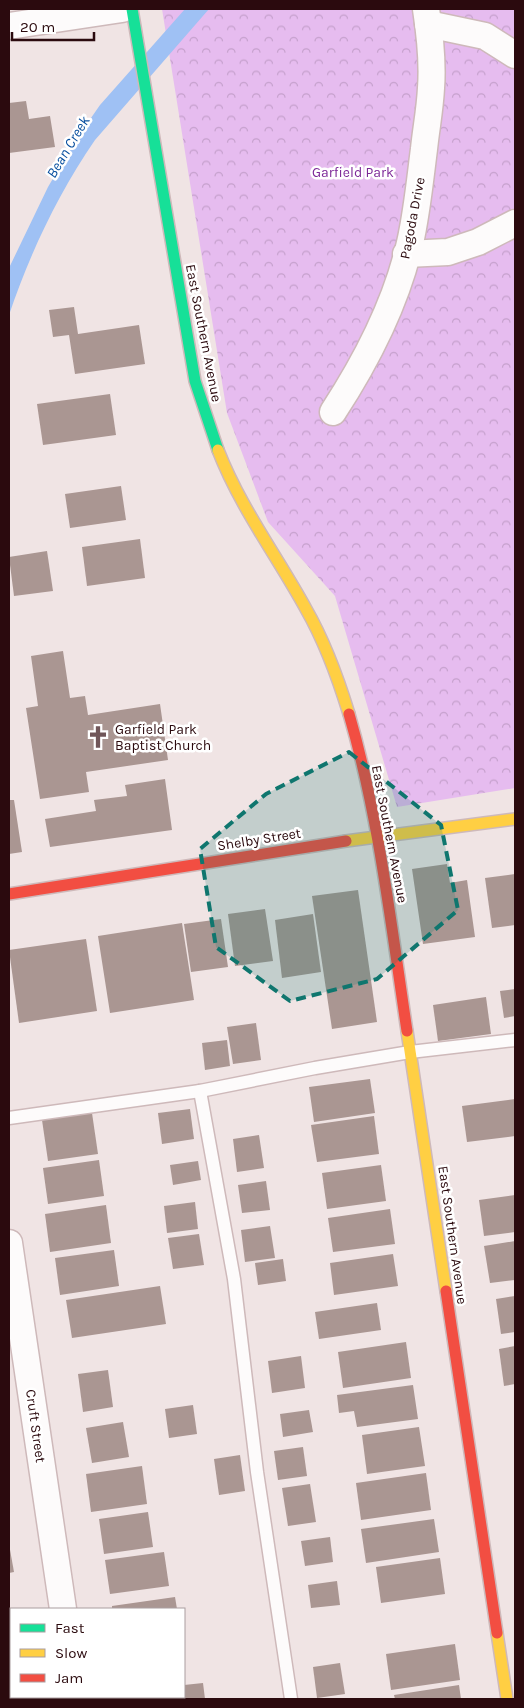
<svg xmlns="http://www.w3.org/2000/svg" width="524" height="1708" font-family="Karla,sans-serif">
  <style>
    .forest { fill: url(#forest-crowns) }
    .water { fill: #9fc1f4 }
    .building { fill: #aa9692 }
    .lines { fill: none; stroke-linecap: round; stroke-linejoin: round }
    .lane-casing { stroke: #ceb9ba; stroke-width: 15 }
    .street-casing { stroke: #ceb9ba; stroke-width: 29 }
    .fast-casing { stroke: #ceb9ba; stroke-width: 14 }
    .slow-casing { stroke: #ceb9ba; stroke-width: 14 }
    .jam-casing { stroke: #ceb9ba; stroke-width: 14 }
    .lane { stroke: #fdfbfb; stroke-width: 12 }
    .street { stroke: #fdfbfb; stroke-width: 26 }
    .fast { stroke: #16e098; stroke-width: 11 }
    .slow { stroke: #ffcf43; stroke-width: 11 }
    .jam { stroke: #f24e42; stroke-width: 11 }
    .marked { fill: #0f766e; fill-opacity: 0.2; stroke: #0f766e; stroke-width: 4; stroke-dasharray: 10 6; stroke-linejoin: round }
    .labels { text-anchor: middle; stroke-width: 5; stroke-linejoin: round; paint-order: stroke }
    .park-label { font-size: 14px; fill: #7c2797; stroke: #fff }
    .street-label { font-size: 14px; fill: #2b0a0e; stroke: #fff }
    .poi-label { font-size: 14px; fill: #2b0a0e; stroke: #fff; text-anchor: start }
    .water-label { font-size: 15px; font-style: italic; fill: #084f9f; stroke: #fff }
  </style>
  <defs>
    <pattern id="forest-crowns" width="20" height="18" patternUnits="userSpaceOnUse" patternTransform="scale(1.25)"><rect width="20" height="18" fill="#e6bcef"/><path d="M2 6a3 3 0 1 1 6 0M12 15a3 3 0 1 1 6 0" fill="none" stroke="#c5a0cc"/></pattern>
  </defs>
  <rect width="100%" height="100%" fill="#f0e4e4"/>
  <polygon class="forest" points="162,9 515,9 515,788 397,807 335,596 268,522 227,413"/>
  <path class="water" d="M185,9h24l-114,131c-37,54 -65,113 -86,175v-47l39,-81 27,-46 25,-36z"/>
  <g class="building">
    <polygon points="26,101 29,119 50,116 55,147 9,153 9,103"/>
    <polygon points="74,307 78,334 139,325 145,364 75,374 69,335 53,337 49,310"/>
    <polygon points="110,394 116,435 43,445 37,404"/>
    <polygon points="121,486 126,520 70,528 65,494"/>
    <polygon points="140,539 145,578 87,586 82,547"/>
    <polygon points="47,551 53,591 14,596 9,557"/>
    <polygon points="63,651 70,698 85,696 88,715 160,704 168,760 86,772 89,792 40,799 26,708 38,706 31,656"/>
    <polygon points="165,779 172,830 50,847 45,819 96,811 94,800 127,796 125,785"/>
    <polygon points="9,800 14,800 22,852 9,854"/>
    <polygon points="447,864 450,883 467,880 475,937 423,944 412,869"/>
    <polygon points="515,874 515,925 492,928 485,878"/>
    <polygon points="358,890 377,1022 332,1029 312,896"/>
    <polygon points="265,909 273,961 235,966 228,914"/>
    <polygon points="313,914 321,972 282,978 275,920"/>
    <polygon points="221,919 228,967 191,972 184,924"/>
    <polygon points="182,923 194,1000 110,1013 98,936"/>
    <polygon points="86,939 97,1011 19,1023 9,950"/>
    <polygon points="515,989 515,1016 504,1018 500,991"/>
    <polygon points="486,997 491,1034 438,1041 433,1005"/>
    <polygon points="256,1023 261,1060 233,1064 227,1027"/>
    <polygon points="227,1040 230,1066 205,1070 202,1043"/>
    <polygon points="370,1079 375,1113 314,1122 309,1087"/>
    <polygon points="515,1099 515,1136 467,1142 462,1106"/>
    <polygon points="190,1109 194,1139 162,1144 158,1113"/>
    <polygon points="92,1113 98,1154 48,1161 42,1120"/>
    <polygon points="374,1116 379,1154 317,1162 311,1125"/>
    <polygon points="259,1135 264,1168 237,1172 233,1139"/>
    <polygon points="99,1160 104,1196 48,1204 43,1168"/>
    <polygon points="198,1161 201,1180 173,1185 170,1165"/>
    <polygon points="381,1165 386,1201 327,1209 322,1173"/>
    <polygon points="266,1181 270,1210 242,1213 238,1185"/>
    <polygon points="515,1195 515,1232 484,1236 479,1200"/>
    <polygon points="195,1202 198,1229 167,1233 164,1206"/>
    <polygon points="106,1205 111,1243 50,1252 45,1214"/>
    <polygon points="390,1209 395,1244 333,1252 328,1218"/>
    <polygon points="270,1226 275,1258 245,1262 241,1230"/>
    <polygon points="199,1234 204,1265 173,1269 168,1238"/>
    <polygon points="515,1241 515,1280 490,1283 484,1246"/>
    <polygon points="114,1250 119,1286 60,1295 55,1258"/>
    <polygon points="393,1254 398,1286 334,1295 330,1263"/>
    <polygon points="283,1259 286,1281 258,1285 255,1263"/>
    <polygon points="160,1286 166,1324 72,1338 66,1300"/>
    <polygon points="515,1296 515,1332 501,1334 496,1299"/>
    <polygon points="377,1303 381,1330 319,1339 315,1312"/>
    <polygon points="406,1342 411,1378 343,1388 338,1352"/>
    <polygon points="515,1346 515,1384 504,1386 499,1349"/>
    <polygon points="301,1356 305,1388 272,1393 268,1361"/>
    <polygon points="108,1370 113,1407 83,1412 78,1374"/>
    <polygon points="413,1385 418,1419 357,1427 354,1411 339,1413 337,1395"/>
    <polygon points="193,1405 197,1434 169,1438 165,1409"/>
    <polygon points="309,1410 313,1432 283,1437 280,1414"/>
    <polygon points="123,1422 129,1457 92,1463 86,1428"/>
    <polygon points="419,1427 425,1466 367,1474 362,1435"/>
    <polygon points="303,1447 307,1476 278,1480 274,1451"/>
    <polygon points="240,1455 245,1491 219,1495 214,1459"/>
    <polygon points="142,1466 147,1504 91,1512 86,1474"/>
    <polygon points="426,1473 431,1510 361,1520 356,1483"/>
    <polygon points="310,1484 316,1522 288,1526 282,1488"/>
    <polygon points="148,1512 153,1547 104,1554 99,1519"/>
    <polygon points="434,1519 439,1552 366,1563 361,1529"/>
    <polygon points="330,1537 333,1562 305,1566 301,1541"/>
    <polygon points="9,1544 14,1572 9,1573"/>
    <polygon points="164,1552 169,1586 110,1594 105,1560"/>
    <polygon points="440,1558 445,1594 381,1603 376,1567"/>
    <polygon points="337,1581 340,1605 311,1608 308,1585"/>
    <polygon points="175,1597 177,1609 112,1609 112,1606"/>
    <polygon points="455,1644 460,1680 391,1690 386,1654"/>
    <polygon points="340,1663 345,1694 317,1698 313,1667"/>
    <polygon points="203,1683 205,1699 126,1699 126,1697 184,1697 184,1685"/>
    <polygon points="459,1685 461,1699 395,1699 394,1695"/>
  </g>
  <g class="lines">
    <defs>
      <g id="lane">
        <polyline points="200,1091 234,1279 257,1472 291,1699"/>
        <polyline points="9,1118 200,1091 315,1068 410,1052 515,1040"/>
      </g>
      <g id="street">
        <polyline points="428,24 485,36 515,55"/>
        <polyline points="9,26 122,9"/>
        <polyline points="406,254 448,252 478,242 515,223"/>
        <path d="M333,412c34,-52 63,-108 77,-169 7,-31 10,-63 14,-94 2,-20 6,-40 7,-61 2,-26 -1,-53 -5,-79"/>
        <polyline points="9,1243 63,1609"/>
        <polyline points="76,1697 77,1699"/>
      </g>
      <polyline id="fast" points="132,9 195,381 218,450"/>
      <g id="slow">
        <path d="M218,450c22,57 59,106 88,159 19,33 32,69 43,105"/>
        <polyline points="346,841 515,819"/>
        <polyline points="407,1031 446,1291"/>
        <polyline points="497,1633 507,1699"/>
      </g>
      <g id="jam">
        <path d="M349,714c30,103 42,211 58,317"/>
        <polyline points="9,894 346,841"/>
        <polyline points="446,1291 497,1633"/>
      </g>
    </defs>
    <use href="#lane" class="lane-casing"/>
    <use href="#street" class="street-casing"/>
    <use href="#fast" class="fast-casing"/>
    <use href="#slow" class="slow-casing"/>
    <use href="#jam" class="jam-casing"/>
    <use href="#lane" class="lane"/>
    <use href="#street" class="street"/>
    <use href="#fast" class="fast"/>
    <use href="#slow" class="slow"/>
    <use href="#jam" class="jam"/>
  </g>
  <path class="marked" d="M349,752l92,73 17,85 -81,69 -87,22 -74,-54 -16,-98 66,-55z"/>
  <defs>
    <symbol id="church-bare" viewBox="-9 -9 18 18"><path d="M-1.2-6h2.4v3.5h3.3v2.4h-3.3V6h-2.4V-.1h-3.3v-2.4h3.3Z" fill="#705659" stroke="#fff" stroke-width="2.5" paint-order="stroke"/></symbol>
  </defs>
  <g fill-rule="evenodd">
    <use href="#church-bare" x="82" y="721" width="32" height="32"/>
  </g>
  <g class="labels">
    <g class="park-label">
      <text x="353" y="177">Garfield Park</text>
    </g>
    <g class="street-label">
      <text transform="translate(412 218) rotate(-79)" y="5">Pagoda Drive</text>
      <text transform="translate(204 333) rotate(79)" y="5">East Southern Avenue</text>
      <text transform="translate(390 834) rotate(79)" y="5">East Southern Avenue</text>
      <text transform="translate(259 839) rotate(-9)" y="5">Shelby Street</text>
      <text transform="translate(453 1235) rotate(82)" y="5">East Southern Avenue</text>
      <text transform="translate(36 1426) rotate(82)" y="5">Cruft Street</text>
    </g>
    <g class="poi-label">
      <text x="115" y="734">Garfield Park<tspan x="115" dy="16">Baptist Church</tspan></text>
    </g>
    <g class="water-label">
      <text transform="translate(68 147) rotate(-59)" y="5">Bean Creek</text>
    </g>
  </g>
  <rect width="524" height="1708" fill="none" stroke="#2b0a0e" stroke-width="20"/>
  <rect x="10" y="1608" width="175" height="90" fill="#ffffff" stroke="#aa9d9f"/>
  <rect x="20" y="1624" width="25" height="8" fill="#16e098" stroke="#aa9d9f"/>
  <text x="55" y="1633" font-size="15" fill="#2b0a0e">Fast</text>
  <rect x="20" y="1649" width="25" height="8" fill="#ffcf43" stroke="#aa9d9f"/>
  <text x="55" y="1658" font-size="15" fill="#2b0a0e">Slow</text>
  <rect x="20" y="1674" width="25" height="8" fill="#f24e42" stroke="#aa9d9f"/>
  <text x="55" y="1683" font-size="15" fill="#2b0a0e">Jam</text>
  <path d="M12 32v8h82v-8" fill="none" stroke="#2b0a0e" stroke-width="2.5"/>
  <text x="20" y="32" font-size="15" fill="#2b0a0e" stroke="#ffffff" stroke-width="4" paint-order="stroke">20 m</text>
</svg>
